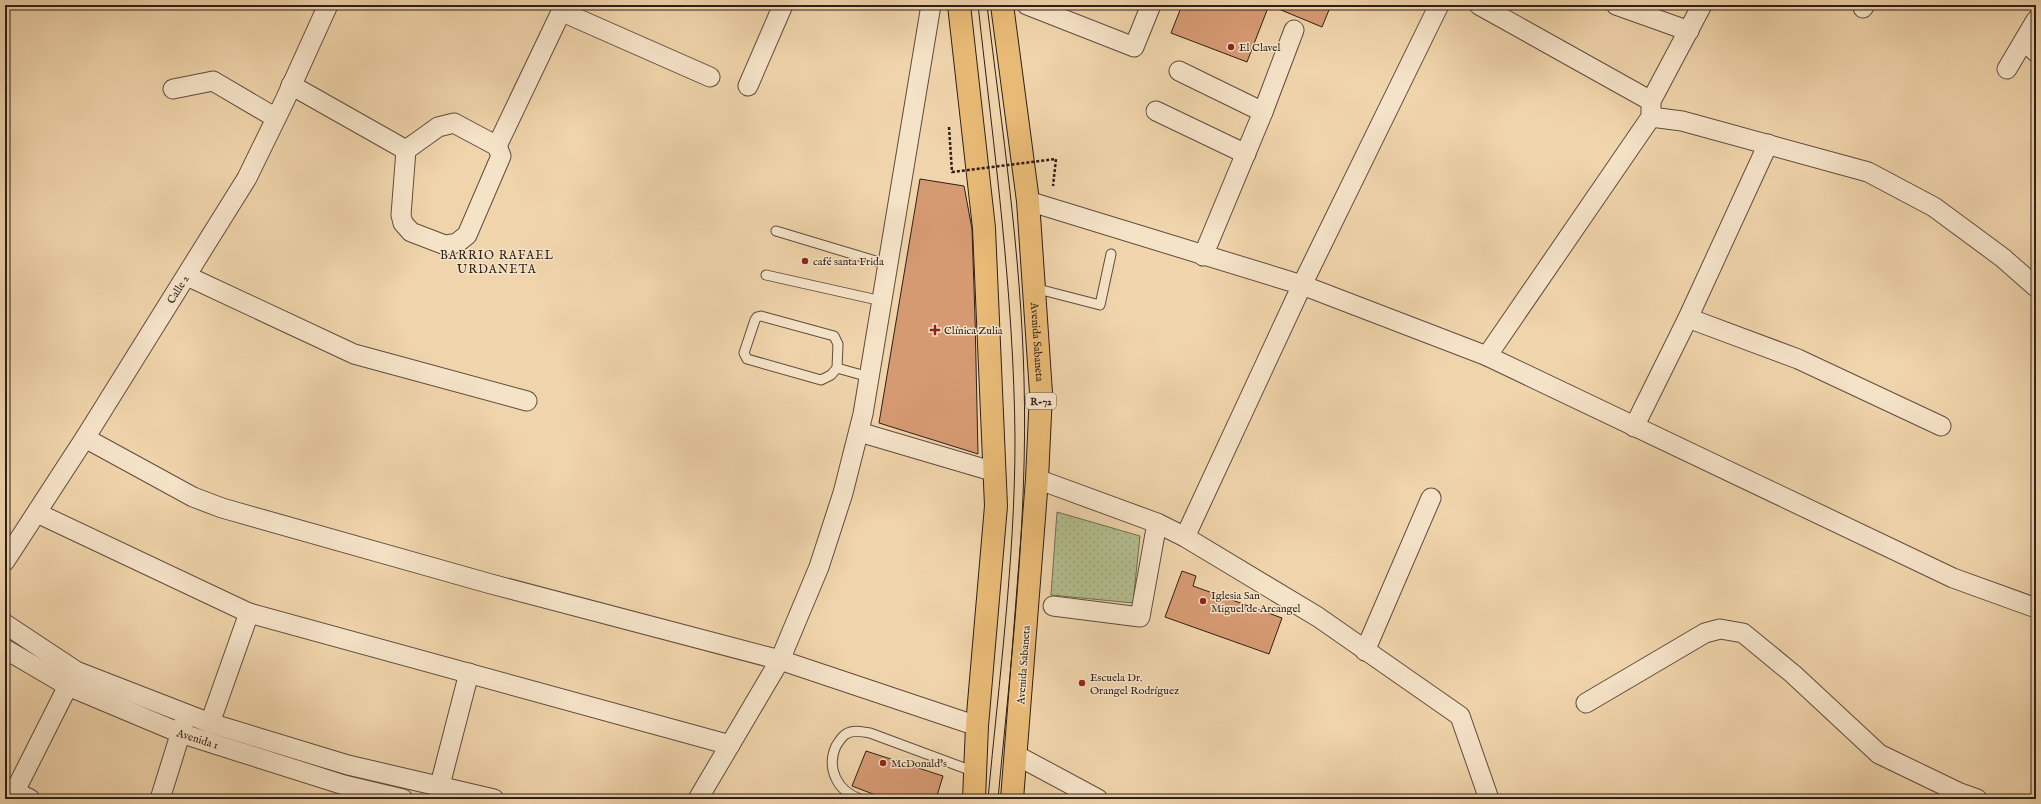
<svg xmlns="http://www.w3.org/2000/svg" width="2041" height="804" font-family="'IM FELL English',serif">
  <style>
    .green { fill: url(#green-dots); stroke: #716e52 }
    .building { fill: #d69a72; stroke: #2f1f16 }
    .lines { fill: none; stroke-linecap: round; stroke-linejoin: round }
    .lane-casing { stroke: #5f4c3b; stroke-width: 11 }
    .street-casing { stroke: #5f4c3b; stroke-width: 21 }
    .primary-casing { stroke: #2f1f16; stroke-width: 24 }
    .lane { stroke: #f5e3c8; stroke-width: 9 }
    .street { stroke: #f5e3c8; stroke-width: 19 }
    .primary { stroke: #e8ba76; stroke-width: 22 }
    .tram { stroke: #2f1f16; stroke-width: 1 }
    .path-bridge { stroke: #2f1f16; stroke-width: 2.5; stroke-dasharray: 3 2; stroke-linecap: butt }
    .poi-dot { fill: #8f2418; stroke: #f5e3c8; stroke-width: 1.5 }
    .labels { text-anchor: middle; stroke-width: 3; stroke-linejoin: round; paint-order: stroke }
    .shield { fill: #f5e3c8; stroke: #6a5a4b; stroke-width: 1 }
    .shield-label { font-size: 10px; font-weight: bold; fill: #2f1f16 }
    .poi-label { font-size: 11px; fill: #2f1f16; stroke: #f5e3c8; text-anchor: start }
    .street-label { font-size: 11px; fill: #2f1f16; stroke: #f5e3c8 }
    .neighbourhood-label { font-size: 12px; letter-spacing: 1px; fill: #2f1f16; stroke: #f5e3c8 }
  </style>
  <defs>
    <pattern id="green-dots" width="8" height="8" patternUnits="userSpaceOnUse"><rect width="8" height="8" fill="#b3be8e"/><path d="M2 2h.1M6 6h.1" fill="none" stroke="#9aa37a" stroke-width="1.8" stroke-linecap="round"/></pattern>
  </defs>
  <rect width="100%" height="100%" fill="#f0d4ab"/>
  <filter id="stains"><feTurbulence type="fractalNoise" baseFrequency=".005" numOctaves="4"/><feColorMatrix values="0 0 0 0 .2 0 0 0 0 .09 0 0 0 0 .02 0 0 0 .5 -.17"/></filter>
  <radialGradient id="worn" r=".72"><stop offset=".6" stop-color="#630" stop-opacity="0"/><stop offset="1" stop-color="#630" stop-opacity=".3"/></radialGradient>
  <polygon class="green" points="1057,512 1140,536 1133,603 1051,595"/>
  <g class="building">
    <polygon points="1182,5 1269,5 1247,62 1171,33"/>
    <polygon points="1269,5 1331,5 1322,27"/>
    <polygon points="920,179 964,186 972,229 975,317 978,454 879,423"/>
    <polygon points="1182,571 1196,576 1193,586 1282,618 1269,654 1165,617"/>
    <polygon points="866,751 943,776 936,799 903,799 891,794 890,799 886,799 852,786"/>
  </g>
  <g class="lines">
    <defs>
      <g id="lane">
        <polyline points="776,231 889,265"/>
        <polyline points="766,275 882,301"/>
        <polyline points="1034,288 1100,305 1111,254"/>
        <polyline points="837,368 831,375 821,380 747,359 744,353 755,320 757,317 761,316 834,336 838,344 837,368 869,377"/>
        <path d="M860,799c-23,-8 -34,-31 -24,-53 2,-3 6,-10 10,-12 7,-5 17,-2 24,-1l105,39"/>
      </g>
      <g id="street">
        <polyline points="1027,5 1134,47 1151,5"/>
        <polyline points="1479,5 1651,101"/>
        <polyline points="1616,5 1689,31"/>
        <polyline points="1863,8 1865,5"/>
        <polyline points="2024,41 2036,52"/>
        <polyline points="2007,69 2036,20"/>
        <polyline points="1179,71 1263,112"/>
        <polyline points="291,85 406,150"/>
        <polyline points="748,86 783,5"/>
        <polyline points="173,89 213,81 276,118"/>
        <polyline points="1156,111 1246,154"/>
        <polyline points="1651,117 1682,121 1868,172 1934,207 2003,258 2036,287"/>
        <polygon points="454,123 497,146 501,156 467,235 457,243 445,245 411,232 403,223 401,215 406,150 438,127"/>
        <polyline points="497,146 560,14 567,14 710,77"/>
        <polyline points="1028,201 1302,285 1487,356 1953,578 2036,608"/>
        <polyline points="1203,256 1263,112 1294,30"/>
        <polyline points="187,276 354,354 527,401"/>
        <polyline points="1688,318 1798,359 1941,426"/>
        <polyline points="1487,356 1651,117 1651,101 1702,5"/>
        <polyline points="1634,427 1688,318 1768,144"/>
        <polyline points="859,432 995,472"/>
        <polyline points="85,438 193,497 222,508 491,584 780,660 977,726"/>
        <polyline points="1037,479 1157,523 1185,537 1318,617 1460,716 1489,799"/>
        <polyline points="37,513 249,613 730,745"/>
        <polyline points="1185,537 1302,285 1439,5"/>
        <path id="s1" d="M5,561l80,-123 162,-260 38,-78 43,-95"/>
        <polyline points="1053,606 1140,617 1157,523"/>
        <polyline points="5,624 76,671 210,723 348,765 494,799"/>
        <path id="s2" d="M5,649l63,37 112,47 164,52 59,14"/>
        <polyline points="1365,651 1431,498"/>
        <polyline points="1586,703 1705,633 1720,629 1743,633 1793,674 1879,754 1960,793 1977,799"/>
        <polyline points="210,723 249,613"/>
        <polyline points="1016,755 1098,799"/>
        <polyline points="440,785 469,673"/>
        <polyline points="5,787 30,799"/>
        <polyline points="14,793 73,676"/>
        <polyline points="160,799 184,722"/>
        <polyline points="698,799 780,660 819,567 843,493 863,414 931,5"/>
      </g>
      <g id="primary">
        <polyline points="959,5 984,228 996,506 977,726 974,799"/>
        <path id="s3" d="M1002,5l26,196 13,192 -4,86 -25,320"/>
      </g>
    </defs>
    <use href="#lane" class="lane-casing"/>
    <use href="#street" class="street-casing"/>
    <use href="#primary" class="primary-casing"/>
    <use href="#lane" class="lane"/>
    <use href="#street" class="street"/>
    <use href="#primary" class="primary"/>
    <g class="tram">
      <path d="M978,5c16,145 36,289 37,435 0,119 -16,240 -27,359"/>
      <path d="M987,5c15,124 34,249 37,374 4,141 -13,281 -26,420"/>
    </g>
    <polyline class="path-bridge" points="949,127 952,172 1056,159 1053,186"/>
  </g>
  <g class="poi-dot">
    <circle cx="1231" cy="47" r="4"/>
    <circle cx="805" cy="261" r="4"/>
    <path d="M933 324h4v4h4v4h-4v4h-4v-4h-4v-4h4z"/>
    <circle cx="1203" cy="601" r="4"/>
    <circle cx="1082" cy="683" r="4"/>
    <circle cx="883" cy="763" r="4"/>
  </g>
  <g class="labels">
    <rect class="shield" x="1026" y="393" width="30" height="16" rx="3"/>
    <g class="shield-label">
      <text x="1041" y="405">R-72</text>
    </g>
    <g class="poi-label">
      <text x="1239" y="51">El Clavel</text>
      <text x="813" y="265">café santa Frida</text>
      <text x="944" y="334">Clínica Zulia</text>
      <text x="1211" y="599">Iglesia San<tspan x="1211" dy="13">Miguel de Arcangel</tspan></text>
      <text x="1090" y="681">Escuela Dr.<tspan x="1090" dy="13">Orangel Rodríguez</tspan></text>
      <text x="891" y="767">McDonald's</text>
    </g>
    <g class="street-label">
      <text dy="4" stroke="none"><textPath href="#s1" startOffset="322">Calle 2</textPath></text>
      <text dy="4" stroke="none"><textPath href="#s3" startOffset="339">Avenida Sabaneta</textPath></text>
      <text transform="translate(1023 665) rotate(-86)" y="4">Avenida Sabaneta</text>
      <text dy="4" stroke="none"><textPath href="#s2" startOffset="213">Avenida 1</textPath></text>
    </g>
    <g class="neighbourhood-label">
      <text x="497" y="259">BARRIO RAFAEL<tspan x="497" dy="14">URDANETA</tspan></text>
    </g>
  </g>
  <rect width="2041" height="804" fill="none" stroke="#f0d4ab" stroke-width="20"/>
  <rect x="6" y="6" width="2029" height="792" fill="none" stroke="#2f1f16" stroke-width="2"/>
  <rect x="10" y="10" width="2021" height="784" fill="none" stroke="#2f1f16"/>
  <rect width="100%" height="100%" filter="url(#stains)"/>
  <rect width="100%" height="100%" fill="url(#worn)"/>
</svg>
